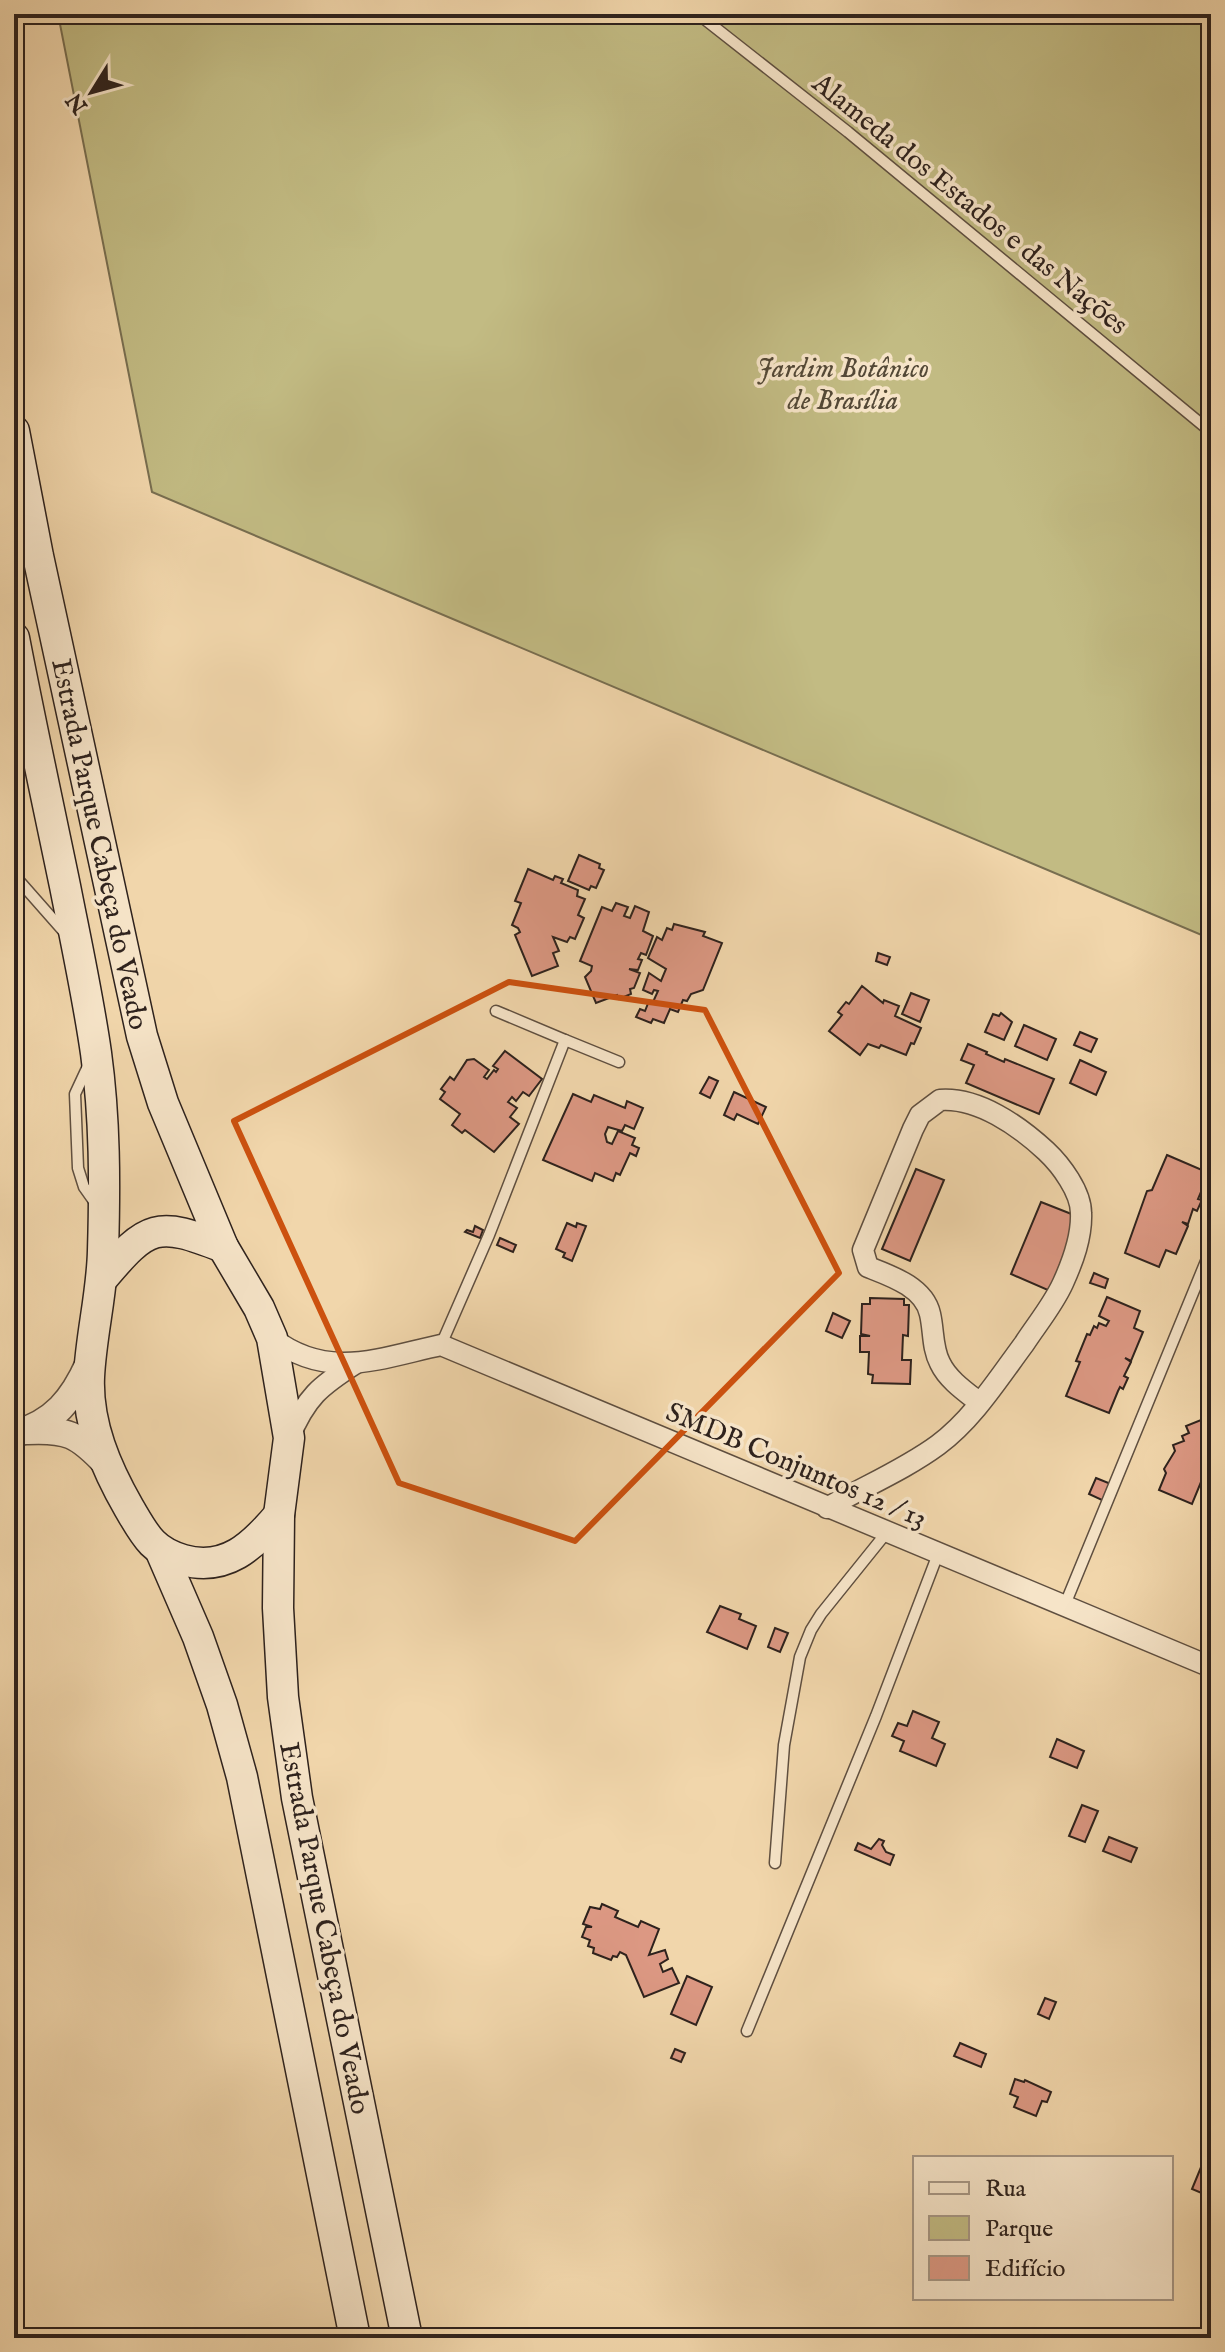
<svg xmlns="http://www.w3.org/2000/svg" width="1225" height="2352" font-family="'IM FELL English',serif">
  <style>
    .green { fill: #c2bb83; stroke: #786e50; stroke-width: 2 }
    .building { fill: #dc9883; stroke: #2e221d; stroke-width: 2 }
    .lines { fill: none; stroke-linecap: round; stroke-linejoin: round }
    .service-casing { stroke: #5f4f40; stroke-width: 13 }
    .minor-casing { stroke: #5f4f40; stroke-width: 23 }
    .tertiary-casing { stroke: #5f4f40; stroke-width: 29 }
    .secondary-casing { stroke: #2e221d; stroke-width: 33 }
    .service { stroke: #f6e4c8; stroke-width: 10 }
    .minor { stroke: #f6e4c8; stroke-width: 20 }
    .tertiary { stroke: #f6e4c8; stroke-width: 26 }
    .secondary { stroke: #f6e4c8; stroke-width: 30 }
    .marked { fill: none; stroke: #cc510f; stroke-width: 6; stroke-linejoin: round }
    .labels { text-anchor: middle; stroke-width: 7; stroke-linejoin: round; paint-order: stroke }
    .street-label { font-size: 28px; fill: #2e221d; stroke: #f6e4c8 }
    .park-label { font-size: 28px; font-style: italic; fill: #534836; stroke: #f6e4c8 }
  </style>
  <rect width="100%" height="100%" fill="#f1d6ab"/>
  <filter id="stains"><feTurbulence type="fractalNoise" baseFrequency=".0025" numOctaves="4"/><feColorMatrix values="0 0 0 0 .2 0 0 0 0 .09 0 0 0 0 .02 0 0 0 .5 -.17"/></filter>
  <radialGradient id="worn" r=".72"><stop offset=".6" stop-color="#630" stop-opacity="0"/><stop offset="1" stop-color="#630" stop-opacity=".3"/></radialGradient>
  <polygon class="green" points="58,14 1211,14 1211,939 152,492"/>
  <g class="building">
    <polygon points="579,855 600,864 599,868 604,870 596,888 591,886 589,890 568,881"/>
    <polygon points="528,869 553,880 555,876 563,879 561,883 578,890 577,896 585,899 578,915 584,918 575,939 570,937 567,942 553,937 559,951 553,953 558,966 532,976 515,935 520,932 518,928 512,925 521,903 515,901"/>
    <polygon points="616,903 628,907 624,916 630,918 635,906 649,912 643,931 653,936 646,955 641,953 638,959 642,960 638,970 629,969 640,973 634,988 630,989 631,994 619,999 617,995 596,1003 585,977 591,971 592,966 580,961 602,907 612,911"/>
    <polygon points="674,924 705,932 703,936 722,943 703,990 691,994 687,1001 683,1000 678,1012 670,1009 664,1023 653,1019 651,1023 636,1017 640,1009 645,1011 649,1001 653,1002 658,991 654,990 652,994 643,990 649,973 661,981 666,969 648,958 657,937 662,940 667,928 672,930"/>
    <polygon points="878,953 890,957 887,965 876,961"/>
    <polygon points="862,986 883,1003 884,1000 899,1006 895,1016 921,1028 914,1044 911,1043 906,1055 881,1045 879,1048 868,1044 860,1055 829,1031 842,1015 838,1012 846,1002 849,1004"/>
    <polygon points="911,993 929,1000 920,1022 902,1014"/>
    <polygon points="1001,1013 1012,1022 1004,1040 985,1032 993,1014 999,1016"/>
    <polygon points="1024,1025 1056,1039 1047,1060 1015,1046"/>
    <polygon points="1080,1032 1097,1039 1091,1052 1074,1045"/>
    <polygon points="968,1044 987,1052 986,1054 1004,1062 1005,1059 1054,1079 1039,1114 966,1083 974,1065 961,1060"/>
    <polygon points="505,1051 542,1079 529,1096 523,1092 516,1101 512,1097 508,1102 517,1108 510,1117 519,1124 494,1152 465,1130 462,1133 452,1125 460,1114 440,1099 445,1092 441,1089 450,1077 454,1080 467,1060 474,1059 489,1070 484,1077 487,1079 494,1070 496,1072 498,1069 493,1066"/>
    <polygon points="1080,1060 1106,1072 1096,1095 1070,1083"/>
    <polygon points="709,1077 718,1081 710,1098 700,1093"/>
    <polygon points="734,1092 766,1107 758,1124 737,1114 734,1120 724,1115"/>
    <polygon points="573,1094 591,1102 594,1095 625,1108 627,1101 643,1108 634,1129 625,1125 622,1131 608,1127 605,1134 607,1142 612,1144 618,1131 635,1138 632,1145 639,1148 636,1156 630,1153 620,1175 616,1173 613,1181 595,1173 592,1181 543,1160"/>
    <polygon points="1167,1155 1209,1173 1198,1199 1202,1200 1197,1211 1193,1209 1188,1224 1182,1222 1188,1226 1176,1254 1166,1250 1159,1267 1125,1253 1147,1191 1152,1190"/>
    <polygon points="916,1169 944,1180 910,1261 882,1249"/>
    <polygon points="1041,1202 1074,1215 1075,1225 1050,1291 1011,1274"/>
    <polygon points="567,1223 576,1227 577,1223 586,1226 572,1261 563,1257 565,1253 556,1249"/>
    <polygon points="475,1226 483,1230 480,1238 465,1232 467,1230 473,1232"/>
    <polygon points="500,1238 516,1245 513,1252 497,1245"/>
    <polygon points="1094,1273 1108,1279 1105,1288 1090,1283"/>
    <polygon points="1107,1297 1140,1311 1134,1328 1143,1332 1131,1361 1125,1358 1131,1362 1124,1376 1128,1378 1123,1389 1120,1387 1118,1391 1109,1413 1066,1396 1080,1362 1076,1361 1087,1334 1090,1335 1094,1326 1097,1328 1099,1323 1106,1326 1109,1321 1099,1316"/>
    <polygon points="870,1298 904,1299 904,1305 909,1305 908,1336 903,1335 902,1360 911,1360 910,1384 872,1383 873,1375 868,1374 869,1352 860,1352 860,1336 870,1336 861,1334 862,1304 870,1304"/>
    <polygon points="833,1313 850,1321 842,1338 826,1331"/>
    <polygon points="1211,1416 1211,1476 1205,1483 1201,1482 1192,1504 1159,1490 1166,1473 1164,1469 1175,1451 1173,1445 1184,1441 1182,1436 1189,1433 1186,1426"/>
    <polygon points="1096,1478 1111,1484 1104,1501 1089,1494"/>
    <polygon points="720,1606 741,1614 739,1619 756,1626 747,1649 707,1632"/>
    <polygon points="775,1628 788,1633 780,1652 768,1647"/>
    <polygon points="913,1711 939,1722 932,1738 945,1744 936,1766 900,1751 904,1741 892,1736 898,1723 907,1726"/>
    <polygon points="1057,1739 1084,1751 1077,1768 1050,1757"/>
    <polygon points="1082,1805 1098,1811 1085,1842 1069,1836"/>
    <polygon points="1109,1837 1137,1848 1131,1862 1103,1851"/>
    <polygon points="879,1839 884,1841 882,1845 886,1852 894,1855 890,1865 855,1850 858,1843 871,1849"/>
    <polygon points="602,1904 618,1911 615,1917 638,1927 641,1921 659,1929 649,1955 665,1950 668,1959 660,1964 663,1972 672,1968 679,1983 644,1997 626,1955 620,1952 617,1957 613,1956 611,1960 593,1953 594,1948 588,1946 590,1940 582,1937 586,1927 592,1927 583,1924 590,1907 600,1909"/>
    <polygon points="687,1976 712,1987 696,2025 671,2014"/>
    <polygon points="1045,1998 1056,2002 1049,2019 1038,2014"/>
    <polygon points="960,2043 986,2054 981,2067 954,2056"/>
    <polygon points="675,2049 685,2053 681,2062 671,2058"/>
    <polygon points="1015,2079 1024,2082 1025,2080 1051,2092 1047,2102 1042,2101 1036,2116 1014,2107 1018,2097 1010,2094"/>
    <polygon points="1211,2143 1211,2197 1192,2189"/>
  </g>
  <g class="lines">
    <defs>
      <g id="service">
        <polyline points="698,14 848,132 1211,432"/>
        <polyline points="14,875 66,934"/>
        <polyline points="496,1011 565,1040"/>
        <polyline points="89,1064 75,1094 78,1168 84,1187 96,1204"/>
        <polyline points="441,1345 489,1235 565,1040 619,1062"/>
        <polyline points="1064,1607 1211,1249"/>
        <polyline points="775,1863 784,1745 800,1657 811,1630 821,1614 887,1532"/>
        <polyline points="747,2031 876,1716 938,1554"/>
      </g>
      <g id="minor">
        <path d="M272,1338c56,43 108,20 169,7l770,322"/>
        <path d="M289,1438c17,-41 31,-52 67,-75"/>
        <path d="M827,1508c36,-21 77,-38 111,-63 35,-26 60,-66 86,-101 13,-20 29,-39 39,-61 10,-22 19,-46 18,-70 0,-21 -20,-48 -35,-62 -27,-25 -68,-54 -106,-51l-20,15 -7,14 -50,121 5,17c23,9 56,20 62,47 4,17 2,34 10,49 8,17 26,29 40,40"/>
      </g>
      <g id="tertiary">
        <path d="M27,1431c40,-2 51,3 79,33"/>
        <path d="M14,1434c40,-11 59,-35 75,-71"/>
      </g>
      <g id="secondary">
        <polyline points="14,431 38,556 142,1036 163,1103 223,1247 259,1308 272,1338 289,1438 279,1515 278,1608 283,1697 297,1798 407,2338"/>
        <path d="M14,638c16,83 34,166 51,248 11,56 23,111 31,167 9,66 9,131 7,198 -1,43 -12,84 -14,126 -2,47 17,91 40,131 16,27 23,43 54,52 43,12 70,-14 96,-45"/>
        <path d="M102,1279c46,-55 55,-58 121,-32"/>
        <polyline points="162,1554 198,1637 222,1705 242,1777 355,2338"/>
      </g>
    </defs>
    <use href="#service" class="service-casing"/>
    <use href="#minor" class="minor-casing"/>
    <use href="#tertiary" class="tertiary-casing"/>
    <use href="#secondary" class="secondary-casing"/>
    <use href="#service" class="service"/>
    <use href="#minor" class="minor"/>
    <use href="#tertiary" class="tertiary"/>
    <use href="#secondary" class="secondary"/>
  </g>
  <path class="marked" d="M509,982l196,28 134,263 -264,268 -176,-58 -165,-362z"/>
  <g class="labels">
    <g class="street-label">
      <text transform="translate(971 203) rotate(39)" y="10">Alameda dos Estados e das Nações</text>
      <text transform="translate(101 844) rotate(78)" y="10">Estrada Parque Cabeça do Veado</text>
      <text transform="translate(797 1464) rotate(23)" y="10">SMDB Conjuntos 12 / 13</text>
      <text transform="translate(326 1928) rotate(79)" y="10">Estrada Parque Cabeça do Veado</text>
    </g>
    <g class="park-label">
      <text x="843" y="377">Jardim Botânico<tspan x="843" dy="32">de Brasília</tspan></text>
    </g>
  </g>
  <rect width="1225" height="2352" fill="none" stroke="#f1d6ab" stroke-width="48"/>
  <rect x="16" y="16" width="1193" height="2320" fill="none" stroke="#2e221d" stroke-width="4"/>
  <rect x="24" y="24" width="1177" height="2304" fill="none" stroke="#2e221d" stroke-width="2"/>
  <rect x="913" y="2156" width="260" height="144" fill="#f6e4c8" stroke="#a69684" stroke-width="2"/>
  <rect x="929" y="2182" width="40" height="12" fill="#f6e4c8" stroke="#a69684" stroke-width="2"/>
  <text x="985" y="2196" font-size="24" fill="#2e221d">Rua</text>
  <rect x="929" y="2216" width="40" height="24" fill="#c2bb83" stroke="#a69684" stroke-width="2"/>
  <text x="985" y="2236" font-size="24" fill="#2e221d">Parque</text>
  <rect x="929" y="2256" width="40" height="24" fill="#dc9883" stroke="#a69684" stroke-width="2"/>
  <text x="985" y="2276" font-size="24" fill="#2e221d">Edifício</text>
  <g transform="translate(92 92) rotate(233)" stroke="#f6e4c8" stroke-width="6" paint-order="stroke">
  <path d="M0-6L14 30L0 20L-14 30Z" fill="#2e221d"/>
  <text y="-12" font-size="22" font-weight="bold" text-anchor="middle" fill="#2e221d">N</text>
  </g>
  <rect width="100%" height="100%" filter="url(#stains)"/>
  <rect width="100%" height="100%" fill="url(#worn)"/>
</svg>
